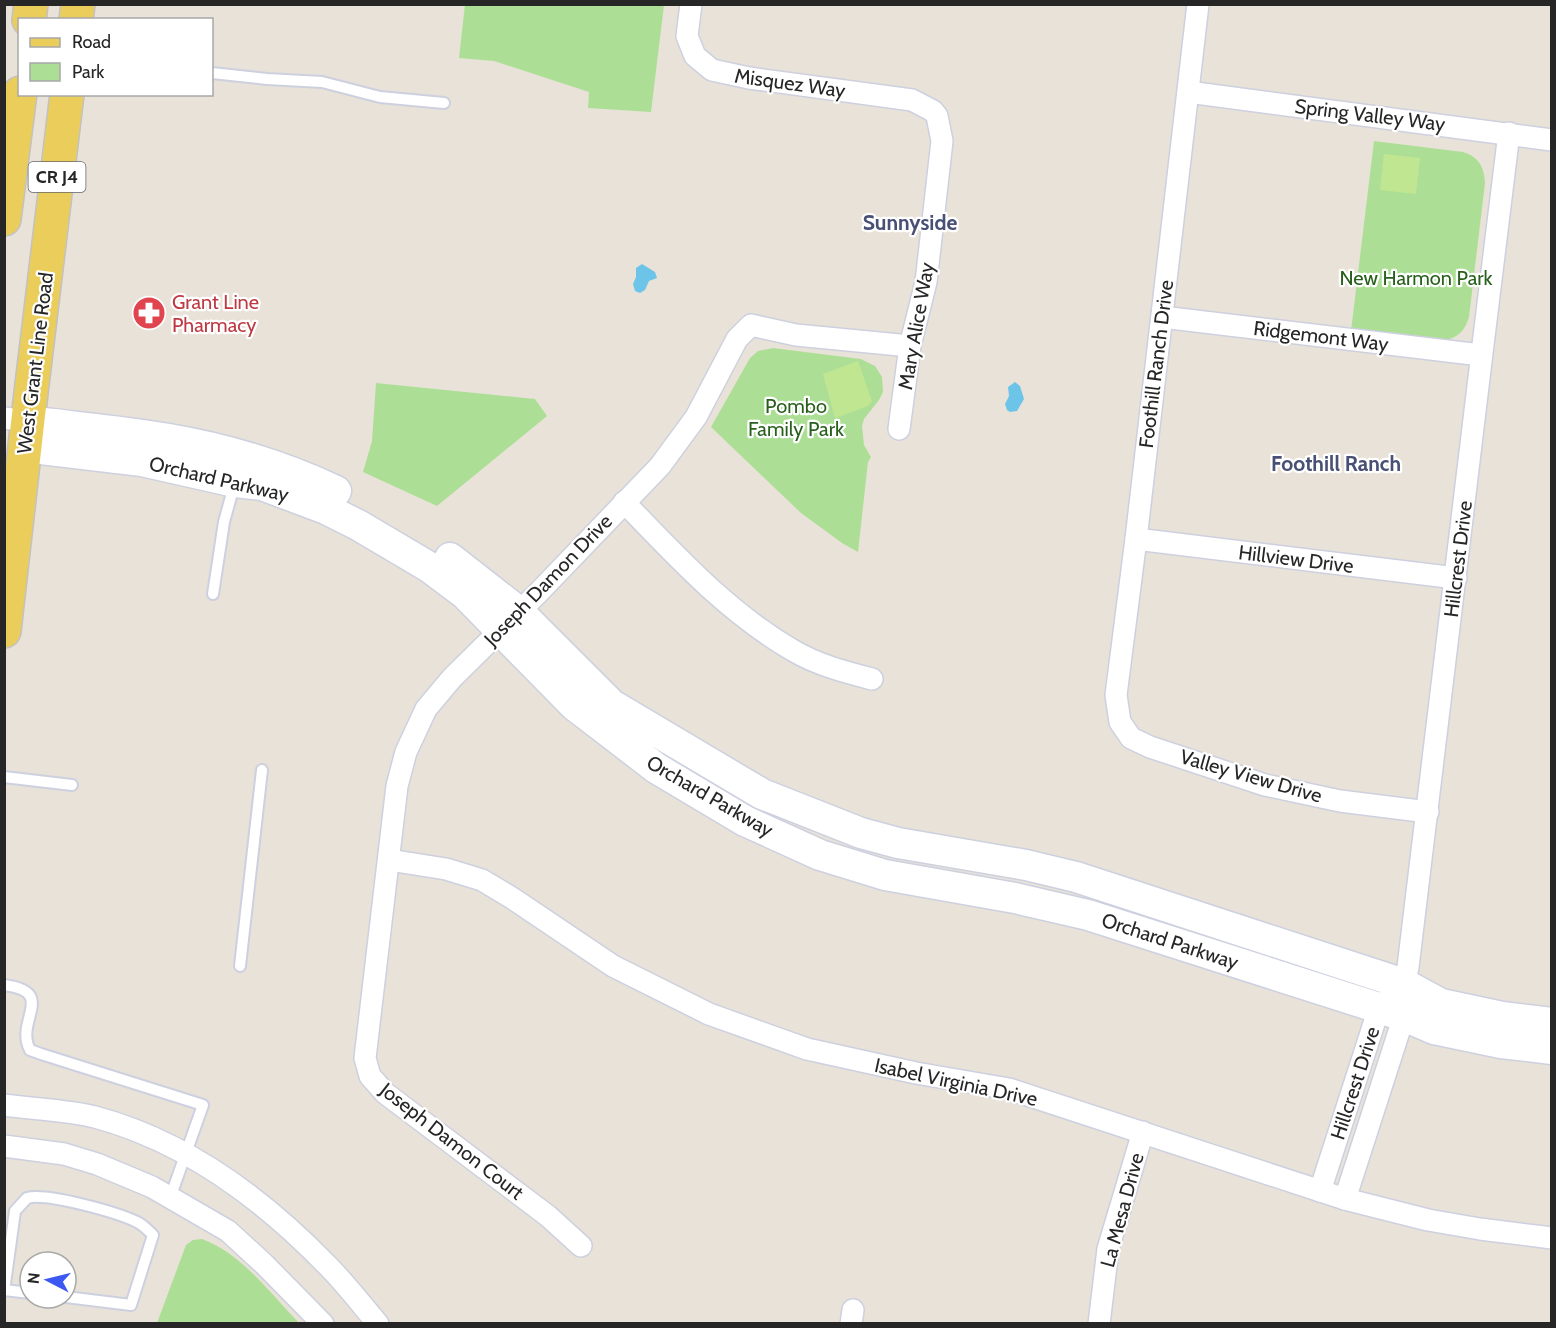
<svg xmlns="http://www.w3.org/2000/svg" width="1556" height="1328" font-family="Cabin,sans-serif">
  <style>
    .green { fill: #acdf95 }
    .pitch { fill: #c0e691 }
    .water { fill: #6cc5e9 }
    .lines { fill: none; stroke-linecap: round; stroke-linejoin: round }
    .lane-casing { stroke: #cdd0df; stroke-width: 14 }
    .street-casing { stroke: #cdd0df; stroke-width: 24 }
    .secondary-casing { stroke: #cdd0df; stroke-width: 33 }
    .primary-casing { stroke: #c2c2c2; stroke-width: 36 }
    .lane { stroke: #fff; stroke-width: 10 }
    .street { stroke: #fff; stroke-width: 21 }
    .secondary { stroke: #fff; stroke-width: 30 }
    .primary { stroke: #ebcd5b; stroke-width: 33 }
    .labels { text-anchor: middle; stroke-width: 4.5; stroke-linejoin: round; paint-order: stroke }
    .shield { fill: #fff; stroke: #676767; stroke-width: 1.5 }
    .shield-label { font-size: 18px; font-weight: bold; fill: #262626 }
    .street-label { font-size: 20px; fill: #262626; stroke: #fff }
    .park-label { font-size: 20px; fill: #275f1b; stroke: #fff }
    .health-label { font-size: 20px; fill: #be3a42; stroke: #fff; text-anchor: start }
    .neighbourhood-label { font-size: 21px; font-weight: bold; fill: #495075; stroke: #fff }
  </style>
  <rect width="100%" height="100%" fill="#e9e2d8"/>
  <g class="green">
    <polygon points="465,4 664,5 651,112 588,108 589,92 494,61 459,58"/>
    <path d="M1374,141l89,11c16,5 21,15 22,31l-16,134c-4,13 -10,20 -23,23l-95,-9z"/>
    <polygon points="773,348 861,359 875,366 882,377 883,392 879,400 864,419 862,426 864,445 871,457 868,462 858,552 842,543 801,513 711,427 750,358 758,351"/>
    <polygon points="376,383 535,399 547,416 437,506 363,472 372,441"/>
    <path d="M202,1239c39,14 69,55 97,84h-142l29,-78 7,-5z"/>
  </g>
  <g class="pitch">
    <polygon points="1384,154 1420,158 1416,194 1380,190"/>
    <polygon points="858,361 872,401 868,406 835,418 823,374"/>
  </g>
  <g class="water">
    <polygon points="642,264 655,272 657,278 649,281 645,290 640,293 635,291 633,284 636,277 636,268"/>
    <polygon points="1015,382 1020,386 1024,399 1017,411 1010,412 1007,410 1005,404 1009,396 1008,387"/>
  </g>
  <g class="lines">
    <defs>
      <g id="lane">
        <polyline points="212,73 267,79 322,82 380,97 444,103"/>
        <polyline points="213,594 224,522 235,482"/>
        <polyline points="4,777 72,785"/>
        <polyline points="240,966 262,770"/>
        <path d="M4,985c54,7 10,36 26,65l11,4 162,51 -33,93"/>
        <polyline points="4,1290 30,1293"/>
        <path d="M4,1291l11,-80 12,-13c19,-6 93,15 112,25 5,3 10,8 14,12l-22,70 -65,-8"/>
      </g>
      <g id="street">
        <polyline points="691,4 687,36 695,56 712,70 749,78 912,100 933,111 937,116 942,141 926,282 910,346 899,429"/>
        <polyline points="1198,4 1136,539 1116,695 1120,722 1131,738 1150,747 1265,785 1340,801 1428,812"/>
        <polyline points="1188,92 1552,140"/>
        <polyline points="1162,317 1481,355"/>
        <polyline points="4,418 28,421"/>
        <path d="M624,502c52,54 104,111 170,149 24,14 51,21 78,28"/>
        <polyline points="1136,539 1456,578"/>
        <polyline points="389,860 446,869 482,880 512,898 613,966 709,1014 807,1049 916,1073 1009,1089 1345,1199 1428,1220 1480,1229 1552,1238"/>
        <path d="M4,1105c29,4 64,5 91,12 90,24 168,82 232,148 18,18 34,39 51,59"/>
        <polyline points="4,1146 64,1154 97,1164 152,1187 228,1231 264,1264 323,1324"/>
        <polyline points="1320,1191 1379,1008 1388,999"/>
        <path d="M1345,1199l59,-183v-32l4,-17c35,-277 66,-556 101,-834"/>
        <polyline points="581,1246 548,1216 385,1093 370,1076 365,1058 397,786 406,752 426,709 452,678 538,593 660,466 696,417 737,339 751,325 796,335 910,346"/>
        <polyline points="851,1324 853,1310"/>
        <polyline points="1099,1324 1108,1249 1143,1132"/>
      </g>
      <g id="secondary">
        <path d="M28,421c47,6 95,10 141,18 58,10 114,27 167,52"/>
        <polyline points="24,447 142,461 235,482 262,485 326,509 358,525 429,567 465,594 574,705 656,768 745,821 820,855 885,875 1015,898 1088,915 1404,1016 1434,1029 1501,1043 1552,1049"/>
        <polyline points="450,558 519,612 612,705 762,794 861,833 898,843 1026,865 1076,877 1404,984 1441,1004 1502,1017 1552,1023"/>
      </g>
      <g id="primary">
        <polyline points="29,20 31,4"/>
        <polyline points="76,20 78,4"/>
        <polyline points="4,219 20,93"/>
        <polyline points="4,631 31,393 67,94"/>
      </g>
    </defs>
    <use href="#lane" class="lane-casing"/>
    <use href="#street" class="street-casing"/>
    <use href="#secondary" class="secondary-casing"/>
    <use href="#primary" class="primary-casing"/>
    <use href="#lane" class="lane"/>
    <use href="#street" class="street"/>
    <use href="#secondary" class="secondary"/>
    <use href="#primary" class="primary"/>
  </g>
  <defs>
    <symbol id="pharmacy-disc" viewBox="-11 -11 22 22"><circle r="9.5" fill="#e0444e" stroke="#fff"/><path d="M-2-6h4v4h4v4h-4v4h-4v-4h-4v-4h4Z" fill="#fff"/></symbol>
  </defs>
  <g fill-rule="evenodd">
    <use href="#pharmacy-disc" x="130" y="294" width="38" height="38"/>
  </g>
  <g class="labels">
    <rect class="shield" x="28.5" y="162" width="57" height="30" rx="4.5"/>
    <g class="shield-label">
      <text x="57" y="183">CR J4</text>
    </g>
    <g class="street-label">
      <text transform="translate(790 83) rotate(8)" y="7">Misquez Way</text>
      <text transform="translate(1370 115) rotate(7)" y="7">Spring Valley Way</text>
      <text transform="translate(916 326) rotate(-80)" y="7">Mary Alice Way</text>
      <text transform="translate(1321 336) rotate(7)" y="7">Ridgemont Way</text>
      <text transform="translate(35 363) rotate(-83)" y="7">West Grant Line Road</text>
      <text transform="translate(1156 364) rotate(-83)" y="7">Foothill Ranch Drive</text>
      <text transform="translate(219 479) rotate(13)" y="7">Orchard Parkway</text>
      <text transform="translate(1296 559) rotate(7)" y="7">Hillview Drive</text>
      <text transform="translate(1458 559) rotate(-83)" y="7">Hillcrest Drive</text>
      <text transform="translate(548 580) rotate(-46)" y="7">Joseph Damon Drive</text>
      <text transform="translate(1251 776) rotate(16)" y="7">Valley View Drive</text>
      <text transform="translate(710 796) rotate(30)" y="7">Orchard Parkway</text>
      <text transform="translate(1170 941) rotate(18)" y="7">Orchard Parkway</text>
      <text transform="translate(956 1082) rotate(12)" y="7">Isabel Virginia Drive</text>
      <text transform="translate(1355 1083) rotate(-72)" y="7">Hillcrest Drive</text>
      <text transform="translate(452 1141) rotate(38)" y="7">Joseph Damon Court</text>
      <text transform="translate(1122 1210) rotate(-75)" y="7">La Mesa Drive</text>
    </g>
    <g class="park-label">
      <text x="1416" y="285">New Harmon Park</text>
      <text x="796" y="413">Pombo<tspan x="796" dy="23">Family Park</tspan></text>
    </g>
    <g class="health-label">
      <text x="172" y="309">Grant Line<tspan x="172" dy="23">Pharmacy</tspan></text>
    </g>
    <g class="neighbourhood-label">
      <text x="910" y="230">Sunnyside</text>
      <text x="1336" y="471">Foothill Ranch</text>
    </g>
  </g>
  <rect width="1556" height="1328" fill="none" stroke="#262626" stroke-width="12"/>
  <rect x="18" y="18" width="195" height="78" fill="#ffffff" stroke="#a8a8a8" stroke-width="1.5"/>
  <rect x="30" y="38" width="30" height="9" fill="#ebcd5b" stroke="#a8a8a8" stroke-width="1.5"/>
  <text x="72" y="48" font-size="18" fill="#262626">Road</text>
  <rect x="30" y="63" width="30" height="18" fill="#acdf95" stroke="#a8a8a8" stroke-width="1.5"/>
  <text x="72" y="78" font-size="18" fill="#262626">Park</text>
  <g transform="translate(48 1280) rotate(277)"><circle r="28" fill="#ffffff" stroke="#a8a8a8" stroke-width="1.5"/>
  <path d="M0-4.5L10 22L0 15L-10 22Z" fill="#3b58f3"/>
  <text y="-9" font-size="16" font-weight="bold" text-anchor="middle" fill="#262626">N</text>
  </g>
</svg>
